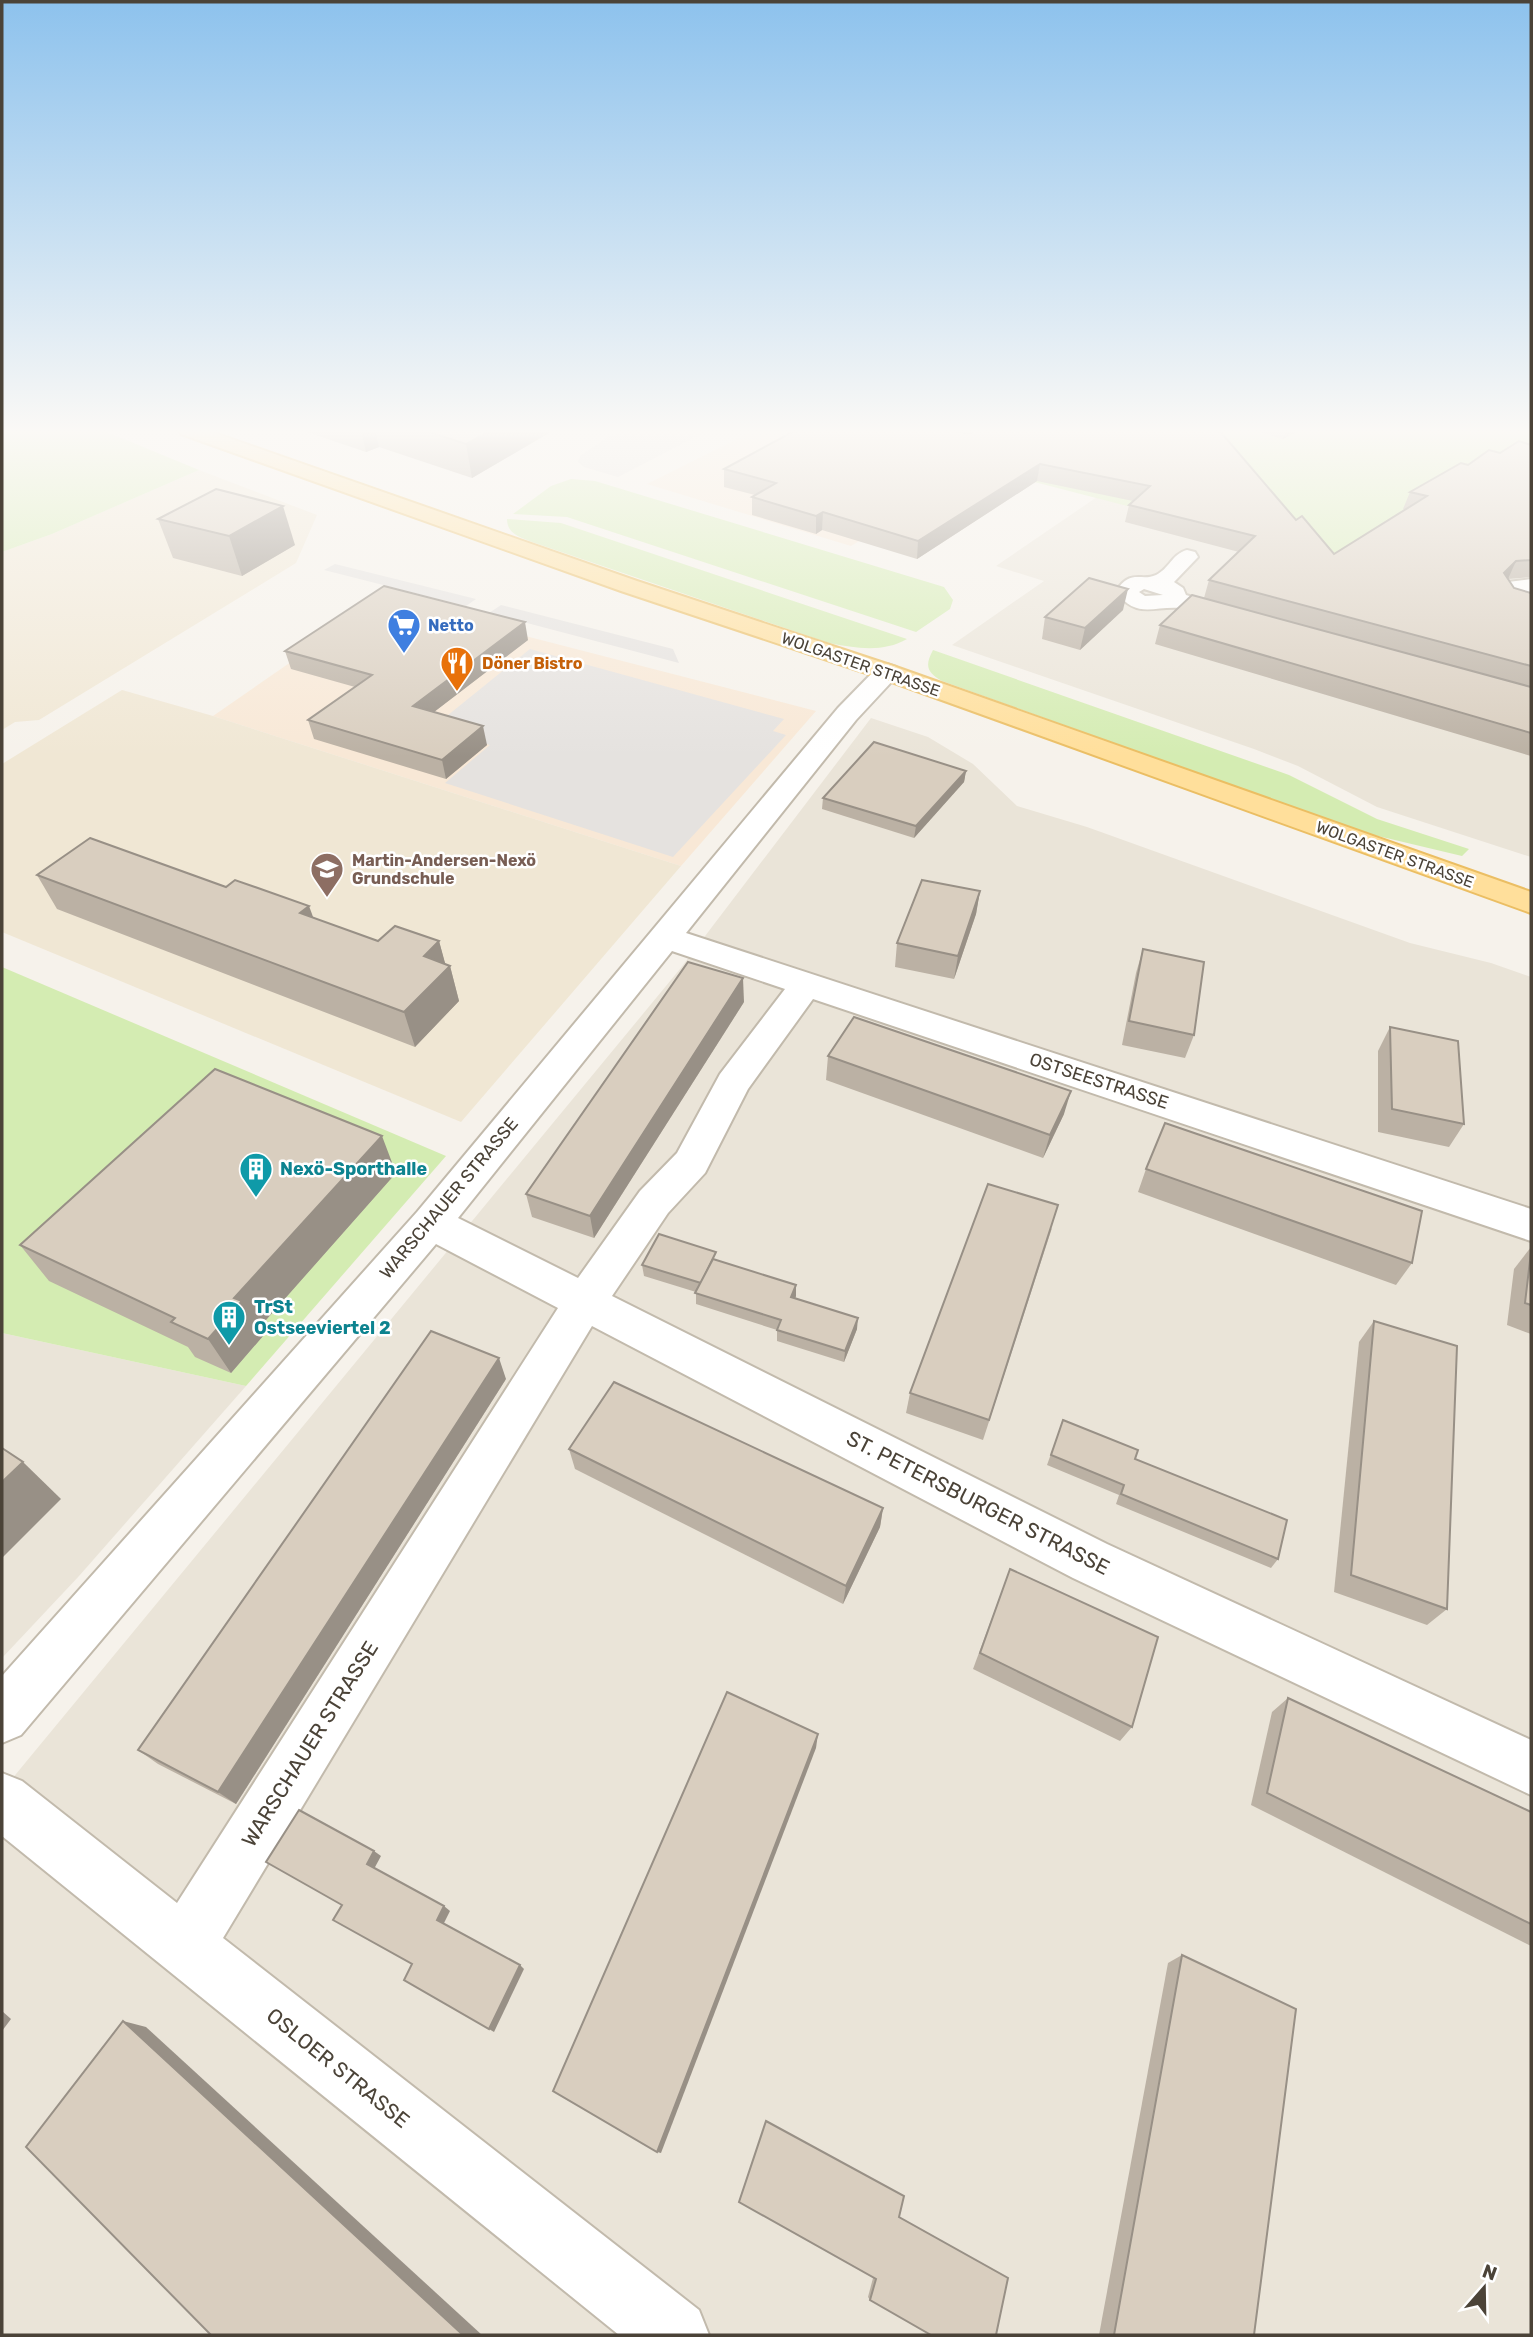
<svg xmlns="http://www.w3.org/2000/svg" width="1533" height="2337" font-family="Rubik,sans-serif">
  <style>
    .residential { fill: #eae4d8 }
    .commercial { fill: #f8e8d6 }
    .education { fill: #f0e7d4 }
    .green { fill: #d4ecb2 }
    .parking { fill: #e5e2df }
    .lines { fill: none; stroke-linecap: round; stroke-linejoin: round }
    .minor-casing { stroke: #c2baac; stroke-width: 4 }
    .major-casing { stroke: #ebbe63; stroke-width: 4 }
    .minor { fill: #fff; fill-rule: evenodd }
    .major { fill: #ffdf9b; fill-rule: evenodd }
    .wall { fill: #bbb1a4 }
    .shaded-wall { fill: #989086 }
    .building { fill: #d9cebf; stroke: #989086; stroke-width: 2 }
    .labels { text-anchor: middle; stroke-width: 5; stroke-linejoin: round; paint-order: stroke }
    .far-shop-label { font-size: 16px; font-weight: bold; fill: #366cbe; stroke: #fff; text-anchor: start }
    .far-food-label { font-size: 16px; font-weight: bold; fill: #c56008; stroke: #fff; text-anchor: start }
    .far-street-label { font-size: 16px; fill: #4b4338; stroke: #fff }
    .far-education-label { font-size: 16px; font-weight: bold; fill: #785e54; stroke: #fff; text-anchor: start }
    .street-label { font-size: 18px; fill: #4b4338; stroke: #fff }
    .culture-label { font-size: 18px; font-weight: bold; fill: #0d838f; stroke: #fff; text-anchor: start }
    .near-street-label { font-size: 21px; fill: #4b4338; stroke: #fff }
  </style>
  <rect width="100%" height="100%" fill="#f6f2eb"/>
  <g class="residential">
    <polygon points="1531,484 1531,857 1377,807 1298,766 1254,749 952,645 1044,581 996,566 1097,497 1402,577"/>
    <polygon points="871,718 928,737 973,764 1017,806 1087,827 1410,943 1491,963 1531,977 1531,2335 2,2335 2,1791 680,969"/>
    <polygon points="2,1333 246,1386 79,1576 2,1658"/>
  </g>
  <g class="commercial">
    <polygon points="755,430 780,430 966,477 851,546 647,484"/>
    <polygon points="382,599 816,711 681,866 213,716"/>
  </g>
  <g class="education">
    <polygon points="199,470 317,515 296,563 39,720 15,722 2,730 2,552 52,534"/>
    <polygon points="122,690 213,716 681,866 461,1122 2,932 2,764"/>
  </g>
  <g class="green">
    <polygon points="2,430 102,430 199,470 52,534 2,552"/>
    <polygon points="833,430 1531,430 1531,484 1402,577"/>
    <polygon points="571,479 595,481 944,587 953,600 950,609 916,632 567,517 513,514 551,486"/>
    <path d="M507,519l54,4 346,116c-24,14 -52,9 -78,4l-297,-101c-12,-5 -25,-8 -25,-23z"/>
    <path d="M933,650l356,125 88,44 92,30 -7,7 -105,-25 -415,-150c-16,-9 -17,-16 -9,-31z"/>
    <polygon points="2,967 446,1156 246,1386 2,1333"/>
  </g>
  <g class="parking">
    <polygon points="618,430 709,430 618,477 584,467 578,462 580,456"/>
    <polygon points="335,564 476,599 466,606 324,570"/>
    <polygon points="501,605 673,649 679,663 489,613"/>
    <polygon points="530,649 784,719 773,731 786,735 673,857 445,783 490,745 432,728"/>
  </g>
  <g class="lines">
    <defs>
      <g id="minor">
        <path d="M1187,550l8,2 3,5 -24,25 9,6 3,7 58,17 4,5 -4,5 -8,2c-16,-4 -32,-11 -49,-15 -30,-6 -50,13 -71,-18 15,-23 25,-9 40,-16 13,-6 16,-21 31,-25zM1144,589l19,6 -18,1 -6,-4z"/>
        <polygon points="1531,579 1531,593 1522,594 1531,598 1531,613 1506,604 1498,592 1508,582"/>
        <path d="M887,664l9,3 4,5 -4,5 -40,43 -170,213 845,276v32l-718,-242 -65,90 -43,84 -37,40 -56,83 495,248 424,196v55l-458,-217 -481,-252 -369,612 476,372 10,25h-90l-617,-499v-63l20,8 155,122 381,-595 -122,-64 -415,491 -19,8v-67l415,-464 421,-504 40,-41zM672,951l113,38 -65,85 -43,79 -37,38 -62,87 -120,-60z"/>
      </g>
      <polygon id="major" points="179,430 206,430 637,581 896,667 1531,892 1531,913 878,677 621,591 181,434"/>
    </defs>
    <use href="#minor" class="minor-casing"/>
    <use href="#major" class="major-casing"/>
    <use href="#minor" class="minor"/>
    <use href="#major" class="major"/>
  </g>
  <g class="wall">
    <polygon points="301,430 554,430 472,478 379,447 366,452"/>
    <polygon points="952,430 1296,520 1334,554 1405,510 1403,509 1410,492 1468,465 1500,453 1531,445 1531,577 1508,579 1514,588 1531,593 1531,756 1155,644 1160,625 1204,598 1209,580 1239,552 1125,522 1129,505 1133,501 1037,481 917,559 822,530 816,534 752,515 752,497 755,495 724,487 724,469"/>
    <polygon points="1252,430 1300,430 1283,439"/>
    <polygon points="158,519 295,545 242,576 173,558"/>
    <polygon points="1123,610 1080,650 1042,639 1045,617"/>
    <polygon points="528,640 434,712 487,745 446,779 314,739 308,720 355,687 291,669 285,651"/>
    <polygon points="966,771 964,782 914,838 822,809 823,798"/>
    <polygon points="37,875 314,918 378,941 439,941 445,964 450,966 459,1001 415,1047 57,909"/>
    <polygon points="980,891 976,914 954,979 895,967 897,943"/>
    <polygon points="1143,949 1194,1035 1185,1058 1122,1045 1136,973"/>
    <polygon points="744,1002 594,1238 532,1217 526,1194"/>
    <polygon points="1390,1027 1464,1124 1449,1147 1378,1132 1378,1051"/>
    <polygon points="828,1056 1064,1114 1043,1158 826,1080"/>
    <polygon points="1146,1169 1412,1263 1396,1285 1138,1192"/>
    <polygon points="396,1173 258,1329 263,1336 231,1373 195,1357 188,1347 49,1281 20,1245"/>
    <polygon points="1052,1228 983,1440 906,1413 910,1393"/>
    <polygon points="1531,1247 1531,1334 1507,1325 1514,1269"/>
    <polygon points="716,1260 796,1296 795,1299 857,1329 844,1362 777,1341 777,1330 696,1304 696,1292 644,1276 642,1265"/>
    <polygon points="1374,1321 1447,1609 1427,1625 1334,1592 1359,1342"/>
    <polygon points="506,1379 236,1804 158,1764 138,1750"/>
    <polygon points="1063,1420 1278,1559 1271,1568 1116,1504 1119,1495 1047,1465"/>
    <polygon points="569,1449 883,1508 880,1527 843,1604 575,1469"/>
    <polygon points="1010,1569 1132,1727 1120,1741 973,1669"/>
    <polygon points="1288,1698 1531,1812 1531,1946 1251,1805 1272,1712"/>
    <polygon points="1182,1955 1254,2335 1099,2335 1168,1963"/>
    <polygon points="904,2196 870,2300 868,2297 873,2278"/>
  </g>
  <g class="shaded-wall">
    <polygon points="361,430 375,430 379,447 366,452"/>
    <polygon points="491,430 554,430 472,478 466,444"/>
    <polygon points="1286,430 1300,430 1283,439"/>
    <polygon points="1040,464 1037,481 917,559 918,541"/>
    <polygon points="283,506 295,545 242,576 229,536"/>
    <polygon points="823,512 822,530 816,534 816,516"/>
    <polygon points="1516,561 1508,579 1504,573"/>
    <polygon points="1128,589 1123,610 1080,650 1085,628"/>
    <polygon points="525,622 528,640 417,725 413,706"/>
    <polygon points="483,726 487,745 446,779 442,760"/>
    <polygon points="966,771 964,782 914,838 916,826"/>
    <polygon points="980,891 976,914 954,979 958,956"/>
    <polygon points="309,906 322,941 300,913"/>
    <polygon points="439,941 447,970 450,966 459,1001 415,1047 404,1012 424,956"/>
    <polygon points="743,978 744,1002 594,1238 590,1216"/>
    <polygon points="1071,1091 1064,1114 1043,1158 1050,1135"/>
    <polygon points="382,1136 396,1173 258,1329 263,1336 231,1373 208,1339 234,1298"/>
    <polygon points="796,1285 796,1296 791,1308 791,1297"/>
    <polygon points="858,1318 857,1329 844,1362 845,1351"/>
    <polygon points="499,1358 506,1379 236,1804 218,1792"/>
    <polygon points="23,1462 61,1499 2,1558 2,1482"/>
    <polygon points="883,1508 880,1527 843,1604 846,1586"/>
    <polygon points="818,1734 816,1748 661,2153 657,2152"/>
    <polygon points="374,1851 381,1856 374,1869 367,1864"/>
    <polygon points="444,1906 450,1911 443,1925 437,1920"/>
    <polygon points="520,1965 524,1969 494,2032 489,2029"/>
    <polygon points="2,2011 11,2019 2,2031"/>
    <polygon points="123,2021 146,2027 482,2335 463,2335"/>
  </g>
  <g class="building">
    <polygon points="423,430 491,430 466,444"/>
    <polygon points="796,430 952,430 969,434 976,430 1219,430 1296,520 1302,516 1334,554 1427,496 1410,492 1461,463 1468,465 1489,450 1500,453 1519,441 1531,445 1531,560 1516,561 1504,573 1514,588 1531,593 1531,666 1209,580 1255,536 1129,505 1150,486 1040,464 918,541 823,512 816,516 752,497 776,483 724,469"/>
    <polygon points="216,489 283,506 229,536 158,519"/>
    <polygon points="1089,578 1128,589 1085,628 1045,617"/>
    <polygon points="384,586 525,622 413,706 483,726 442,760 308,720 372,675 285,651"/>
    <polygon points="1192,595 1531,687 1531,733 1160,625"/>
    <polygon points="874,742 966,771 916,826 823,798"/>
    <polygon points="90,838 226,887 235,880 309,906 300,913 378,941 395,926 439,941 424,956 450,966 404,1012 37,875"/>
    <polygon points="922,880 980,891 958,956 897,943"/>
    <polygon points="1143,949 1204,962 1194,1035 1129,1021"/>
    <polygon points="688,962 743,978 590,1216 526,1194"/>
    <polygon points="854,1017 1071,1091 1050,1135 828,1056"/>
    <polygon points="1390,1027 1458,1041 1464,1124 1392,1109"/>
    <polygon points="215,1069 382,1136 234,1298 242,1301 208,1339 171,1322 175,1318 20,1245"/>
    <polygon points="1165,1123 1422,1211 1412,1263 1146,1169"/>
    <polygon points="988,1184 1058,1205 989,1420 910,1393"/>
    <polygon points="659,1234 716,1252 701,1283 642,1265"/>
    <polygon points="1531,1252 1531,1305 1525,1303"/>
    <polygon points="713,1259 796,1285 791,1297 858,1318 845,1351 777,1330 781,1320 695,1293"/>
    <polygon points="1374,1321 1457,1346 1447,1609 1351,1575"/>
    <polygon points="431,1331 499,1358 218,1792 138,1750"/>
    <polygon points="614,1382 883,1508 846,1586 569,1449"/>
    <polygon points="1063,1420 1138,1450 1135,1459 1287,1520 1278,1559 1121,1494 1124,1485 1051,1455"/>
    <polygon points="2,1448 23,1462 2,1482"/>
    <polygon points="1010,1569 1158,1637 1132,1727 980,1653"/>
    <polygon points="727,1692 818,1734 657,2152 553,2091"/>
    <polygon points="1288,1698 1531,1812 1531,1924 1267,1793"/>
    <polygon points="299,1810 374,1851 367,1864 444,1906 437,1920 520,1965 489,2029 404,1980 412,1964 333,1920 342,1905 266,1862"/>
    <polygon points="1182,1955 1296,2009 1254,2335 1114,2335"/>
    <polygon points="123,2021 463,2335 211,2335 26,2147"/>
    <polygon points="766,2121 904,2196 899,2217 1008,2278 996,2335 931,2335 870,2300 876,2279 739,2202"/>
  </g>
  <linearGradient id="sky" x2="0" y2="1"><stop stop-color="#8dc2ed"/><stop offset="0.57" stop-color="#fbf9f6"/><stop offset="1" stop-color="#fbf9f6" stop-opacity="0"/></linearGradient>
  <rect width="1533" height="757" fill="url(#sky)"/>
  <defs>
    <symbol id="supermarket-pin" viewBox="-11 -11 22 30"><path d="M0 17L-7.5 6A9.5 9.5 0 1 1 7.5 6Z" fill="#3f7fe0" stroke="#fff"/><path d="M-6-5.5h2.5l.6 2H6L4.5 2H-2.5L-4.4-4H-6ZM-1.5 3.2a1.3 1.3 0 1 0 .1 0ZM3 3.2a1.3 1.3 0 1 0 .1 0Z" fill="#fff"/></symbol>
    <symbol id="restaurant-pin" viewBox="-11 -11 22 30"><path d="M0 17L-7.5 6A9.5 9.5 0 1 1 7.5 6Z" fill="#e8710a" stroke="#fff"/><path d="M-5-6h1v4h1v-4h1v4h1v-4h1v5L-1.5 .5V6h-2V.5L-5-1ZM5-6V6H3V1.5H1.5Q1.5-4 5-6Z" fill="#fff"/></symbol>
    <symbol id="school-pin" viewBox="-11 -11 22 30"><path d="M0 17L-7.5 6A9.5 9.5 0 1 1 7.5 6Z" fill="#8d6e63" stroke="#fff"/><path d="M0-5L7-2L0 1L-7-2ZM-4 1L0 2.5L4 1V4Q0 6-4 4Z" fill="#fff"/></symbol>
    <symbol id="building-pin" viewBox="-11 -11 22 30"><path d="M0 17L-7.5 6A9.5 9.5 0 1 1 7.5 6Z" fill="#0f9aa8" stroke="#fff"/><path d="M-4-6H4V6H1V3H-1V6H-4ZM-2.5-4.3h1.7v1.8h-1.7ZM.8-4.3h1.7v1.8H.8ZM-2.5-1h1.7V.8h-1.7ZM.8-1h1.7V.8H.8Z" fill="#fff"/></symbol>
  </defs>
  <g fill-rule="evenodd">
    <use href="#supermarket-pin" x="385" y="606" width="38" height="52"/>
    <use href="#restaurant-pin" x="438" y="644" width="38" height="52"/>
    <use href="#school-pin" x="308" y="850" width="38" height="52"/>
    <use href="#building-pin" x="237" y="1150" width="38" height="52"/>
    <use href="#building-pin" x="210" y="1298" width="38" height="52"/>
  </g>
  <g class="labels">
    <g class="far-shop-label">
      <text x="428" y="631">Netto</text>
    </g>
    <g class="far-food-label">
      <text x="482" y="669">Döner Bistro</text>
    </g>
    <g class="far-street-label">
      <text transform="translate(861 664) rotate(19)" y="6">WOLGASTER STRASSE</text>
      <text transform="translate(1395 854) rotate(20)" y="6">WOLGASTER STRASSE</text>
    </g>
    <g class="far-education-label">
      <text x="352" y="866">Martin-Andersen-Nexö<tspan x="352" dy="18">Grundschule</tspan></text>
    </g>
    <g class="street-label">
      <text transform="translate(1099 1081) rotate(18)" y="6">OSTSEESTRASSE</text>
      <text transform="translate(449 1198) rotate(-50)" y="6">WARSCHAUER STRASSE</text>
    </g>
    <g class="culture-label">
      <text x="280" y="1175">Nexö-Sporthalle</text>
      <text x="254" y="1313">TrSt<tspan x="254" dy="21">Ostseeviertel 2</tspan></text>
    </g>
    <g class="near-street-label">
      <text transform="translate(978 1503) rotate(27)" y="7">ST. PETERSBURGER STRASSE</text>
      <text transform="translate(310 1744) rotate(-58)" y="7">WARSCHAUER STRASSE</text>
      <text transform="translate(338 2068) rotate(39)" y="7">OSLOER STRASSE</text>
    </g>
  </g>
  <rect width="1533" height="2337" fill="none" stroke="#4b4338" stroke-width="7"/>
  <g transform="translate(1484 2288) rotate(20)" stroke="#ffffff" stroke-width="5" paint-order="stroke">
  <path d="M0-5L12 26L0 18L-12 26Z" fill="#4b4338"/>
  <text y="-10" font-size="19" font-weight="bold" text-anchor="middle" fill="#4b4338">N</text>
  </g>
</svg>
